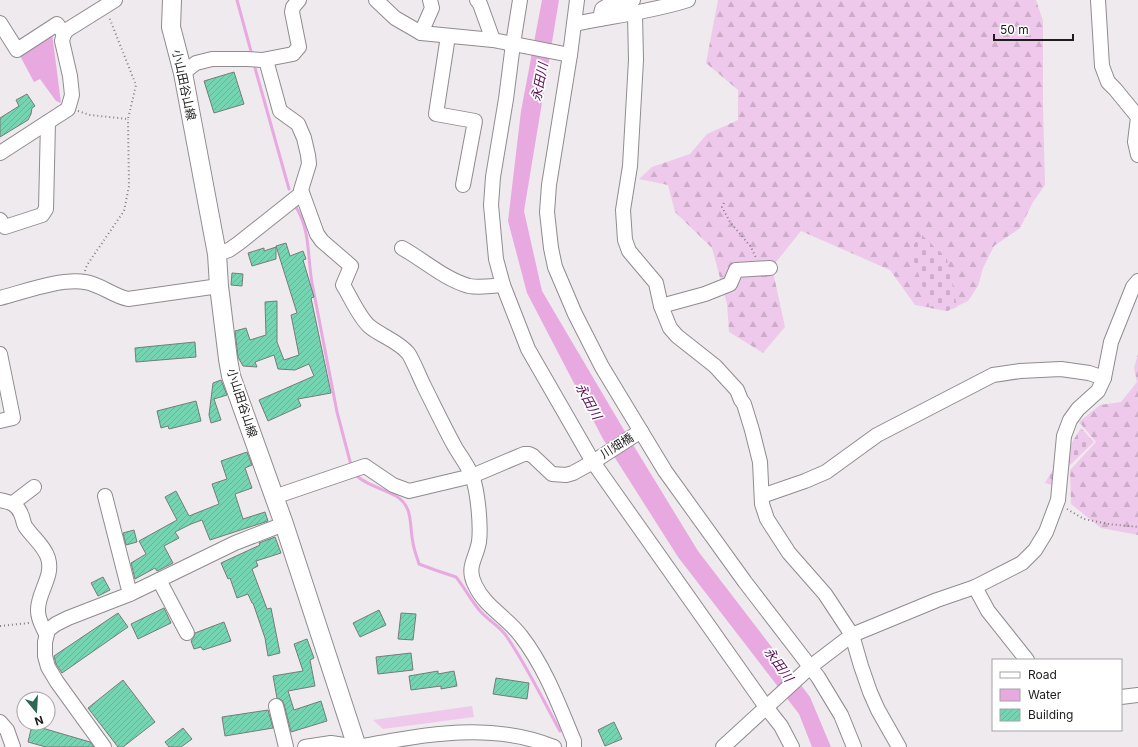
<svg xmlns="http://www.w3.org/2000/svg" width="1138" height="747" viewBox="0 0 1138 747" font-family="Inter,'Noto Sans JP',sans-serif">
	<defs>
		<pattern id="forest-firs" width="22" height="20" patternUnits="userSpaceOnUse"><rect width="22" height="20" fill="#efc9eb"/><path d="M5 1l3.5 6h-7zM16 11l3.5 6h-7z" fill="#ccacc9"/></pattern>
		<pattern id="cemetery-stones" width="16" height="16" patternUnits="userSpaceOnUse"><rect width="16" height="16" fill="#efc9eb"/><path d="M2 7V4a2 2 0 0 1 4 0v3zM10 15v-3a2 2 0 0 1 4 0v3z" fill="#ccacc9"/></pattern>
		<pattern id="building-hatch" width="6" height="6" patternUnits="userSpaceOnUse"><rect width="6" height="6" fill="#75d4b2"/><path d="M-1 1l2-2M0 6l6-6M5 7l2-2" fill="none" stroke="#65b599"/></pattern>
	</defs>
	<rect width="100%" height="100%" fill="#efeaee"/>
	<path fill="#efc9eb" d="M472 706 474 717 383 729 373 720Z"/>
	<g fill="url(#forest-firs)">
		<path d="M718 0H1036L1043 21V106L1045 185 1033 202 1020 228 994 246 983 268 978 286 968 301 947 311 915 305 890 270 801 231 772 267 785 327 763 353 729 332 727 304 712 248 675 212 668 185 639 179 652 167 690 154 707 134 738 120V90L706 63Z"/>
		<path d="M1138 354V535L1101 528 1071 504 1070 470 1096 442 1079 422 1100 405 1121 402 1137 382 1134 368Z"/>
	</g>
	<g fill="url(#cemetery-stones)">
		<path d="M922 235 947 259 957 307 947 311 930 308 910 249Z"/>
		<path d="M1081 428 1094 442 1068 467V449Z"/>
		<path d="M1052 471H1056V486L1045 483Z"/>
	</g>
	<g fill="#e8a9e1">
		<path d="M542 0H559L524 211 542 291 624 430 698 551 810 697 831 747H812L799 714 678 557 603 439 527 293 508 221 521 111Z"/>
		<path d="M52 33 61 103 56 101 40 79 34 82 19 54Z"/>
	</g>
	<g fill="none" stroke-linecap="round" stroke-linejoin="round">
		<g stroke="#e8a9e1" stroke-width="3">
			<path d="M237 0 252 55"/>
			<path d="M255 68 289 189"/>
			<path d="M294 204C311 229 307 255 312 283L337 412 351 465"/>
			<path d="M358 477C369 486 384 489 396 496 414 507 409 525 413 543 414 550 417 557 419 564L435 570 456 577C465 588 471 601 481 612 489 621 500 626 507 637 527 666 543 700 560 731"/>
		</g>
	</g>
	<g fill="url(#building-hatch)" stroke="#767c79">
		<path d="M234 72 244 104 214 113 204 81Z"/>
		<path d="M27 94 35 106 32 108 31 114 28 120 0 137V118L19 106 16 100Z"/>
		<path d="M286 243 290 256 303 251 306 259 303 260 314 297 311 298 331 393 298 399 301 406 268 421 259 400 314 376 309 364 295 370 278 369 274 355 255 362 257 367 243 366 238 357 235 331 246 328 250 340 266 335 265 302 277 301V342L284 360 299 355 291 315 297 313 276 246Z"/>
		<path d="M276 247V259L252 266 248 253 264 248V251Z"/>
		<path d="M232 273 243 274 242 286 231 285Z"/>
		<path d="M195 342 196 357 136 362 135 348Z"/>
		<path d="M221 380 227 395 214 399 221 420 211 423 209 415 213 383Z"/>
		<path d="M196 401 201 421 169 429 168 426 161 428 157 411Z"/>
		<path d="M247 452 252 465 245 468 252 488 235 494 243 519 265 512 268 521 210 540 202 520 191 524 175 532 179 538 164 546 173 563 157 571 155 568 135 579 131 563 146 554 139 541 177 520 165 497 176 491 189 516 219 504 212 484 227 479 221 461Z"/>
		<path d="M134 530 137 542 126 545 123 533Z"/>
		<path d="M275 537 281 553 256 561 258 566 252 569 267 609 271 608 280 653 268 656 265 638 253 603H252L248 594 237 598 230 578 228 579 221 563 260 545 259 543Z"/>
		<path d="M103 577 110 590 98 596 91 583Z"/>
		<path d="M164 608 171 623 138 639 131 624Z"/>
		<path d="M379 610 386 625 360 637 353 623Z"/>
		<path d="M118 613 128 627 62 673 56 664 54 656Z"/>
		<path d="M401 613 416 614 413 640 398 639Z"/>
		<path d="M224 622 231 641 203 650 201 647 194 649 191 641 194 637 195 633Z"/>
		<path d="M307 639 314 658 310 660 315 686 288 691 294 710 321 701 327 721 291 732 284 704 282 700 277 698 273 676 303 671 294 644Z"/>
		<path d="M411 653 413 670 378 674 376 657Z"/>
		<path d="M438 671V674L454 671 457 686 441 689V686L411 690 409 676Z"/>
		<path d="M496 678 529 683 527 699 493 694Z"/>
		<path d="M123 680 155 722 123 747H118L88 708Z"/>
		<path d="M268 710 273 728 225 736 222 717Z"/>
		<path d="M614 722 622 739 605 746 598 730Z"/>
		<path d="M32 725 90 742 94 747H46L28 742Z"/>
		<path d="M183 728 192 739 181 747H169L165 742Z"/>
	</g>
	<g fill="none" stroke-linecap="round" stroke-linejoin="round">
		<g stroke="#908b8f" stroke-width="16">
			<g id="minor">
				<path d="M376 0 395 18 421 33 493 40 570 55"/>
				<path d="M477 0 480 4 493 40"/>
				<path d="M520 0 513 44 506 99 493 177 491 205 496 259 503 285 528 349 593 462 766 707 781 726 792 747"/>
				<path d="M577 0 570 55 549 185 547 212 551 248 555 267 575 314 602 367 665 471 745 582 818 677 841 715 854 747"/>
				<path d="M1098 0 1102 66 1108 82 1115 89 1138 117 1135 142 1138 155"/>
				<path d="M635 14 636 60 630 166 623 210 625 240 629 251 656 283 661 306 670 328 677 336 715 366 737 390 741 400 744 404 752 430 760 462 762 504 767 519 789 553 825 594 852 635 861 666 870 692 878 710 899 747"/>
				<path d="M600 19 602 9 607 6 633 0"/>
				<path d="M0 23 17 50 57 24 64 34"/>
				<path d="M574 24C612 16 651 12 688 0"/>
				<path d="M421 33 432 8 430 0"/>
				<path d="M448 36 436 114 475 121 463 185"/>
				<path d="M266 60 280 111 298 124 304 138 308 155 309 164 301 190 317 234 322 241 351 266 343 285C350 296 359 317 369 326 381 336 398 341 408 353 412 358 420 378 424 386 434 406 444 427 455 447 461 457 468 466 472 476 478 491 481 526 479 542 476 559 466 567 475 585 485 607 507 617 521 636 545 667 559 705 574 741V747"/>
				<path d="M183 73 196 63 212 59H247L262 60 293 54 299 47 292 12 293 7 299 0"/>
				<path d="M0 153 68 109 72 95 70 76 62 41 64 34 67 30 115 0"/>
				<path d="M0 220 5 227 42 215 46 209 48 122"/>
				<path d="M402 248C424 260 444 279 469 286 480 288 492 286 503 285"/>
				<path d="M217 254 229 250 239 243 302 193"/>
				<path d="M0 298C24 292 60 278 85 282 100 284 113 296 128 299L219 286"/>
				<path d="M661 306 705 294 730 284 736 270 770 268"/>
				<path d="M0 354 13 418 0 421"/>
				<path d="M105 496 130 594"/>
				<path d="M762 496 805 481 826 472 877 435 993 375 1020 371 1061 369 1089 373 1104 378"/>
				<path d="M274 497 365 466 393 485 409 491 472 476 524 454H529L533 456 552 474 566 475 573 473 593 462 641 431"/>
				<path d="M0 500C10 502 17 504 21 514 23 518 23 522 25 526 32 537 44 545 48 558 54 577 37 593 38 611 38 620 43 627 46 634"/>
				<path d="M13 503 34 487"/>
				<path d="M159 580 187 633"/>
				<path d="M975 587 988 611 1027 660"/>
				<path d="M1121 697 1138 695"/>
				<path d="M276 706 286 747"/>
				<path d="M0 722 7 730 13 747"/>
				<path d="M104 747 57 682 48 667 45 656V642L48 630 56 624 68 618 130 594 235 543 284 524"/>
				<path d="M305 747 331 743 357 747"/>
				<path d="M357 747C422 735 491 721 554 747"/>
				<path d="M723 747 810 667 852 635 937 600 975 587 1022 563 1035 550 1046 532 1058 500 1064 436 1070 420 1078 409 1098 391 1104 378 1111 342 1133 287 1138 281"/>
			</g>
		</g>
		<g stroke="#908b8f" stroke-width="20">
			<path id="major" d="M172 0 171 27 183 73 217 254 219 286 228 359 231 376 284 524 357 747"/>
		</g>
		<g stroke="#827f81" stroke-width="2" stroke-dasharray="1 3" stroke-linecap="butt">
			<path d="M78 111 90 115 128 119 136 85 109 17"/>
			<path d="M724 203 722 207 730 222 751 247 756 258"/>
			<path d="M85 271 87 265 124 211 129 186 128 119"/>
			<path d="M1067 509 1084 519 1108 524 1138 527"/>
			<path d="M0 626 29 623"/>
		</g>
		<use href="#minor" stroke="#fff" stroke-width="14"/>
		<use href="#major" stroke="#fff" stroke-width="18"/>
	</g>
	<g text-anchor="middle" stroke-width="3.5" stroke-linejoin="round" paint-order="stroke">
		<g font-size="12" fill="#1e1c1d" stroke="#fff">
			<text transform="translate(184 85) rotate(78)" y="4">小山田谷山線</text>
			<text transform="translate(242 403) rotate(72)" y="4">小山田谷山線</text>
			<text transform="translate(617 446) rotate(-32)" y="4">川畑橋</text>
		</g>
		<g font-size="13" font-style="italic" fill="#591056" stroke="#fff">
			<text transform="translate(539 82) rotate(-79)" y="5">永田川</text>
			<text transform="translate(589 401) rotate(61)" y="5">永田川</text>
			<text transform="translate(779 664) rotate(54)" y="5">永田川</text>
		</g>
	</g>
	<rect x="992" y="659" width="130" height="72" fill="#ffffff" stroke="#a5a4a5"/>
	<rect x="1000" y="672" width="20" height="6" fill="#ffffff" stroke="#a5a4a5"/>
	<text x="1028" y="679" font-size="12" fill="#1e1c1d">Road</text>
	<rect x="1000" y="689" width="20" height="12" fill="#e8a9e1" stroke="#a5a4a5"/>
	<text x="1028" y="699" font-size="12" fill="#1e1c1d">Water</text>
	<rect x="1000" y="709" width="20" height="12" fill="url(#building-hatch)" stroke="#a5a4a5"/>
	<text x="1028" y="719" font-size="12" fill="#1e1c1d">Building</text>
	<g transform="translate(36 711) rotate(162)"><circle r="19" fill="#ffffff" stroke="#a5a4a5"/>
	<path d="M0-3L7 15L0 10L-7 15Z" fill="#2c6955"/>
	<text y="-6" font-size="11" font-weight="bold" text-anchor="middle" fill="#1e1c1d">N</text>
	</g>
	<path d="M994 34v6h79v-6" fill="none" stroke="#1e1c1d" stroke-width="2"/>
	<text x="1000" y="34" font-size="12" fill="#1e1c1d" stroke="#ffffff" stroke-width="3" paint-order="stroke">50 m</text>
</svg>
